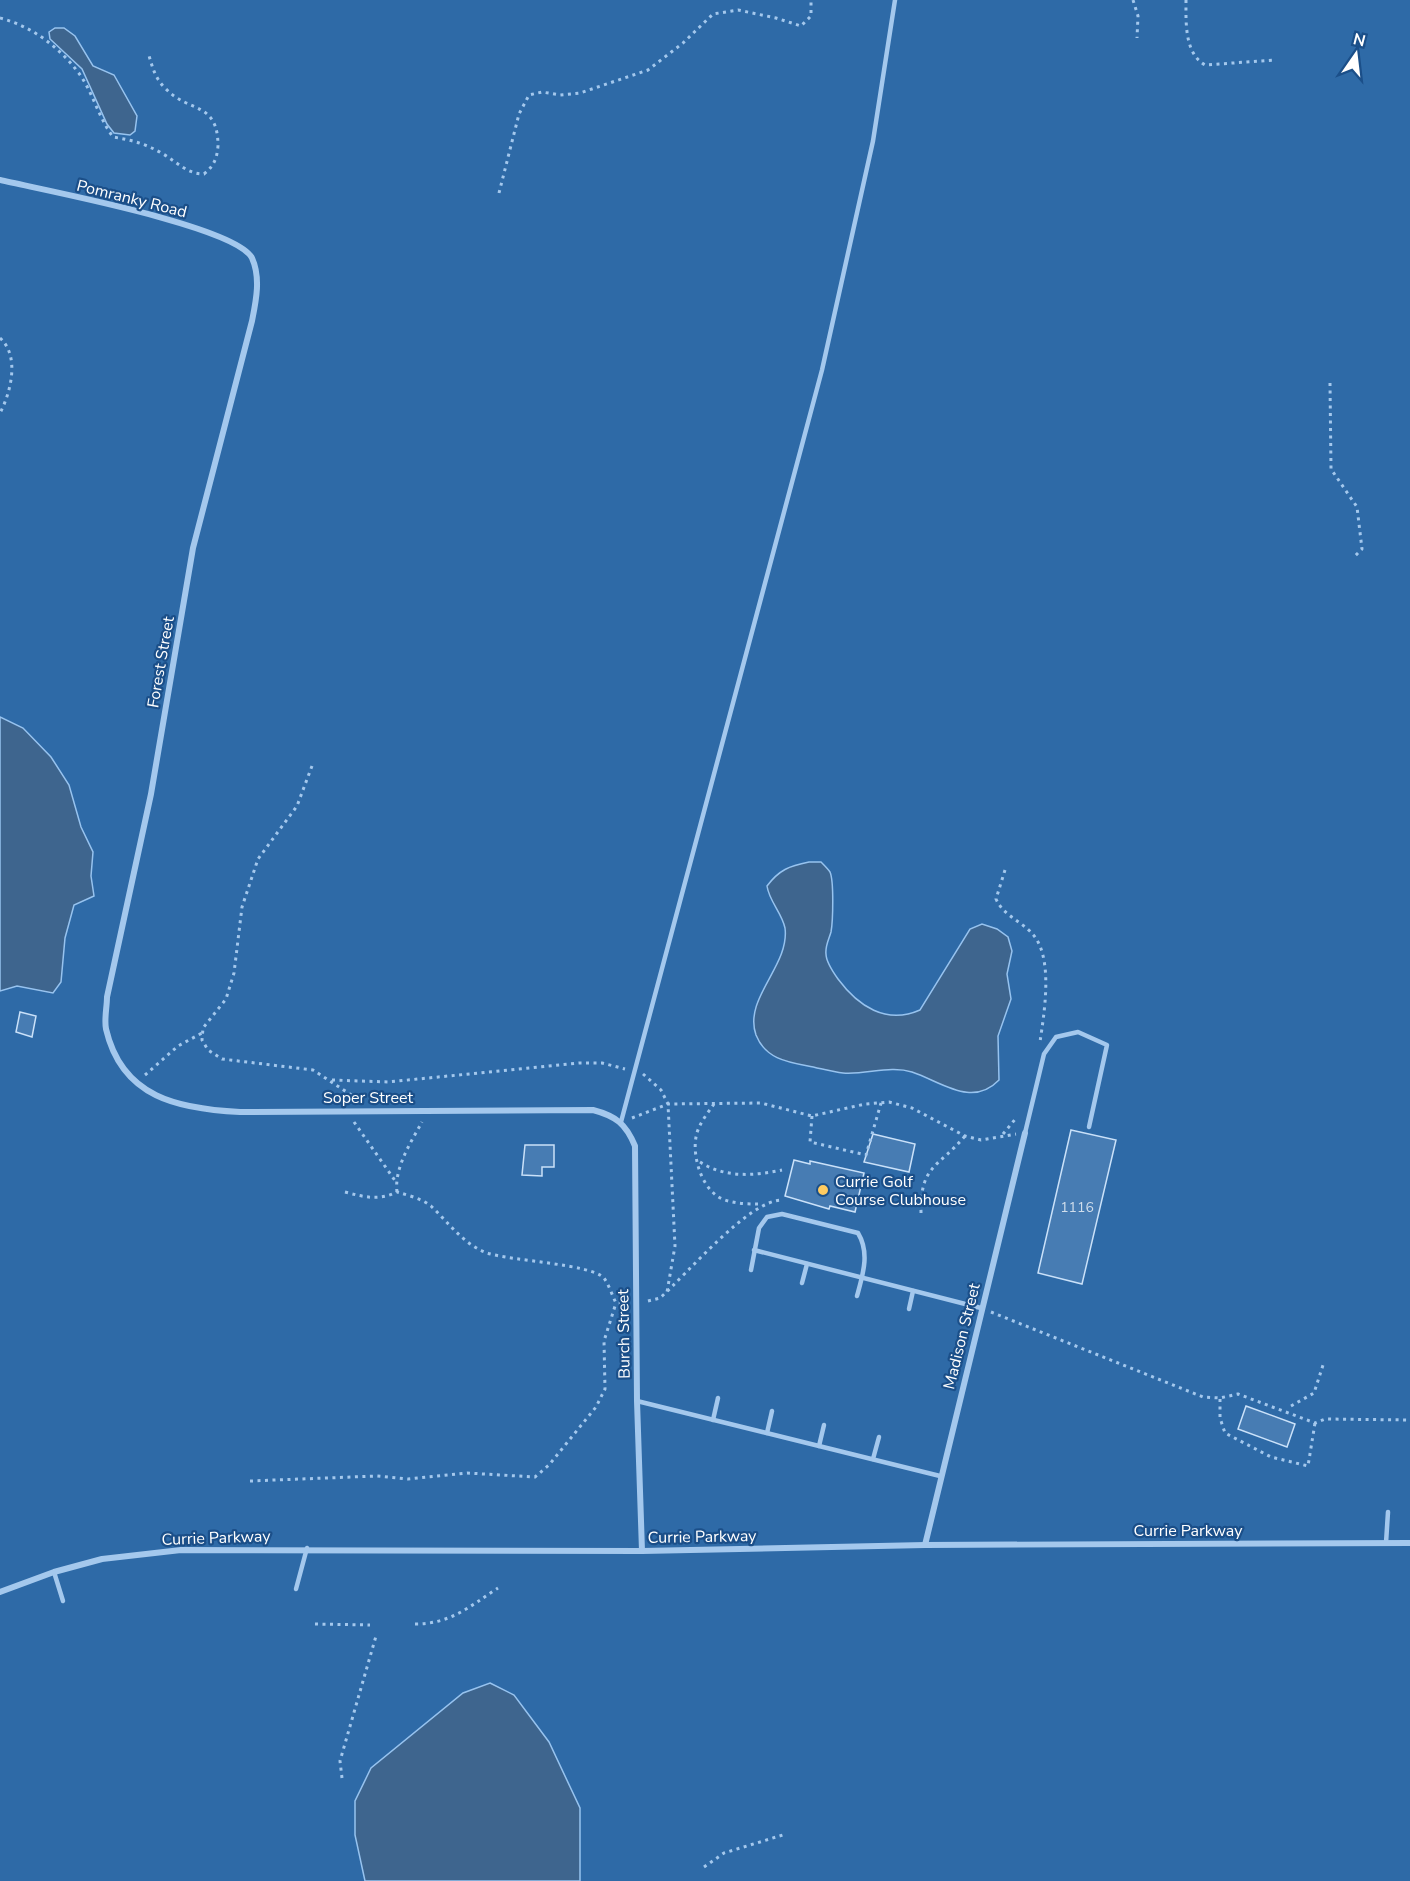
<svg xmlns="http://www.w3.org/2000/svg" width="1410" height="1881" viewBox="0 0 1410 1881" font-family="'Nunito Sans',sans-serif">
	<rect width="100%" height="100%" fill="#1b4f89"/>
	<rect fill="#2e6aa7" x="0" y="0" width="1410" height="1881"/>
	<g fill="#3e658e" stroke="#97c3ef" stroke-width="1.5">
		<path d="M55 28H64L75 36 93 66 114 75 137 116 135 131 130 135 114 133 107 124 82 69 50 39 49 32Z"/>
		<path d="M0 717 23 728 51 757 69 785 81 827 93 852 91 876 94 896 74 905 65 938 61 982 53 993 17 986 0 991Z"/>
		<path d="M809 862H821C824 865 828 869 830 872 834 881 833 921 831 932 829 939 825 946 826 954 826 962 833 972 838 979 858 1006 886 1025 920 1010L970 929 982 924 997 929 1008 937 1012 951 1007 974 1011 999 998 1036 999 1080C972 1108 942 1082 912 1072 890 1065 866 1075 843 1073 832 1072 819 1068 808 1066 786 1062 765 1058 756 1035 743 998 790 966 785 928 782 913 769 901 767 886 779 870 789 866 809 862Z"/>
		<path d="M490 1683 514 1695 549 1742 580 1808V1881H365L355 1835V1801L371 1768 463 1693Z"/>
	</g>
	<g fill="#477cb3" stroke="#cae1f9" stroke-width="1.5">
		<path d="M20 1012 36 1016 32 1037 16 1032Z"/>
		<path d="M1071 1130 1116 1140 1082 1284 1038 1273Z"/>
		<path d="M873 1134 915 1144 909 1172 864 1162Z"/>
		<path d="M525 1145H554V1167H542V1176L522 1175Z"/>
		<path d="M794 1160 810 1164V1161L864 1173 855 1212 830 1206 829 1209 785 1196Z"/>
		<path d="M1246 1406 1295 1424 1287 1447 1238 1429Z"/>
	</g>
	<g fill="none" stroke-linecap="round" stroke-linejoin="round">
		<g stroke="#a4c8ed" stroke-width="3" stroke-dasharray="3 4.5" stroke-linecap="butt">
			<path d="M1133 0 1138 16 1137 38"/>
			<path d="M1186 0C1186 21 1184 53 1205 65L1275 60"/>
			<path d="M0 18C31 26 58 46 78 72 93 92 98 117 113 137 131 140 147 144 163 154 177 162 187 174 204 174 214 166 217 158 218 146 218 101 189 113 166 89 155 79 152 66 148 52"/>
			<path d="M499 193 519 114 529 95 542 92 560 95 580 93 648 70 683 43 713 14 738 10 776 18 801 26 811 16V0"/>
			<path d="M0 338C20 356 11 392 0 413"/>
			<path d="M1330 383 1331 469 1357 507 1362 549 1353 558"/>
			<path d="M312 766 297 806 258 859 242 907 234 973 226 999 203 1028 202 1040 208 1050 222 1059 313 1070 359 1100"/>
			<path d="M1005 870 996 899C1004 917 1023 921 1035 937 1053 962 1044 1014 1040 1042"/>
			<path d="M643 1074 661 1090 668 1104 675 1246 667 1292"/>
			<path d="M145 1075 178 1046 202 1033"/>
			<path d="M332 1080 388 1082 579 1063H602L625 1069"/>
			<path d="M714 1104C707 1114 698 1125 696 1137 692 1158 703 1193 725 1200 737 1204 750 1204 762 1204"/>
			<path d="M812 1116 810 1142 866 1155 881 1103"/>
			<path d="M632 1118 668 1104 761 1103 812 1116 865 1104 889 1102 912 1108 965 1136 981 1140 1016 1134"/>
			<path d="M354 1122 396 1182"/>
			<path d="M1003 1134 1017 1117"/>
			<path d="M700 1162C725 1178 754 1176 782 1170"/>
			<path d="M345 1192C364 1197 379 1201 397 1192 408 1195 422 1199 431 1206 449 1223 463 1244 487 1253 512 1261 591 1264 604 1278 609 1285 612 1295 616 1303H626"/>
			<path d="M397 1192C394 1168 411 1142 422 1122"/>
			<path d="M921 1213C920 1165 938 1168 965 1136"/>
			<path d="M648 1301 660 1298C687 1274 749 1200 782 1200"/>
			<path d="M991 1312 1203 1397 1220 1398 1238 1394 1315 1423 1325 1419 1410 1420"/>
			<path d="M1220 1399V1418L1225 1433 1271 1457 1308 1466 1315 1423"/>
			<path d="M1291 1406 1314 1393 1324 1362"/>
			<path d="M250 1481 377 1476 408 1479 467 1473 535 1477 549 1465 596 1407 605 1389 604 1341 616 1303"/>
			<path d="M315 1624 370 1625"/>
			<path d="M415 1624C450 1624 469 1607 498 1588"/>
			<path d="M342 1778 340 1761 376 1636"/>
			<path d="M704 1867 724 1853 786 1834"/>
		</g>
		<g stroke="#a4c8ed" stroke-width="4.5">
			<path d="M621 1122 822 370 873 141 895 0"/>
			<path d="M1025 1133 1044 1054 1056 1037 1078 1032 1107 1045 1089 1127"/>
			<path d="M754 1250 981 1308"/>
			<path d="M751 1270 759 1228 767 1217 782 1214 858 1233C870 1253 863 1274 857 1296"/>
			<path d="M802 1283 807 1264"/>
			<path d="M909 1309 913 1291"/>
			<path d="M637 1401 940 1476"/>
			<path d="M713 1420 718 1398"/>
			<path d="M767 1433 772 1411"/>
			<path d="M819 1446 824 1425"/>
			<path d="M873 1459 879 1437"/>
			<path d="M1386 1543 1388 1512"/>
			<path d="M54 1572 63 1601"/>
			<path d="M296 1589 307 1548"/>
		</g>
		<g stroke="#a4c8ed" stroke-width="6">
			<path d="M0 180C42 190 236 226 252 258 261 278 256 301 252 321L193 548 151 794 107 997C107 1007 104 1019 106 1029 122 1098 179 1109 240 1112L593 1110C616 1116 626 1124 635 1146L637 1401 642 1551"/>
			<path d="M925 1545 1025 1133"/>
			<path d="M0 1592 54 1572 102 1559 181 1550 642 1551 925 1545 1410 1543"/>
		</g>
	</g>
	<circle fill="#fecb61" stroke="#1b4f89" stroke-width="2" cx="823" cy="1190" r="6"/>
	<g text-anchor="middle" stroke-width="4.5" stroke-linejoin="round" paint-order="stroke">
		<g font-size="14" fill="#d1deec">
			<text x="1077" y="1212">1116</text>
		</g>
		<g font-size="16" fill="#fff" stroke="#1b4f89">
			<text transform="translate(132 198) rotate(14)" y="6">Pomranky Road</text>
			<text transform="translate(160 662) rotate(-80)" y="6">Forest Street</text>
			<text x="368" y="1103">Soper Street</text>
			<text transform="translate(623 1334) rotate(-91)" y="6">Burch Street</text>
			<text transform="translate(961 1336) rotate(-76)" y="6">Madison Street</text>
			<text x="1188" y="1536">Currie Parkway</text>
			<text transform="translate(702 1536) rotate(-1)" y="6">Currie Parkway</text>
			<text transform="translate(216 1537) rotate(-2)" y="6">Currie Parkway</text>
		</g>
		<g font-size="16" fill="#fff" stroke="#1b4f89" text-anchor="start">
			<text x="835" y="1187">Currie Golf<tspan x="835" dy="18">Course Clubhouse</tspan></text>
		</g>
	</g>
	<g transform="translate(1356 54) rotate(14)" stroke="#1b4f89" stroke-width="4.5" paint-order="stroke">
	<path d="M0-4.5L10 22L0 15L-10 22Z" fill="#ffffff"/>
	<text y="-9" font-size="16" font-weight="bold" text-anchor="middle" fill="#ffffff">N</text>
	</g>
</svg>
